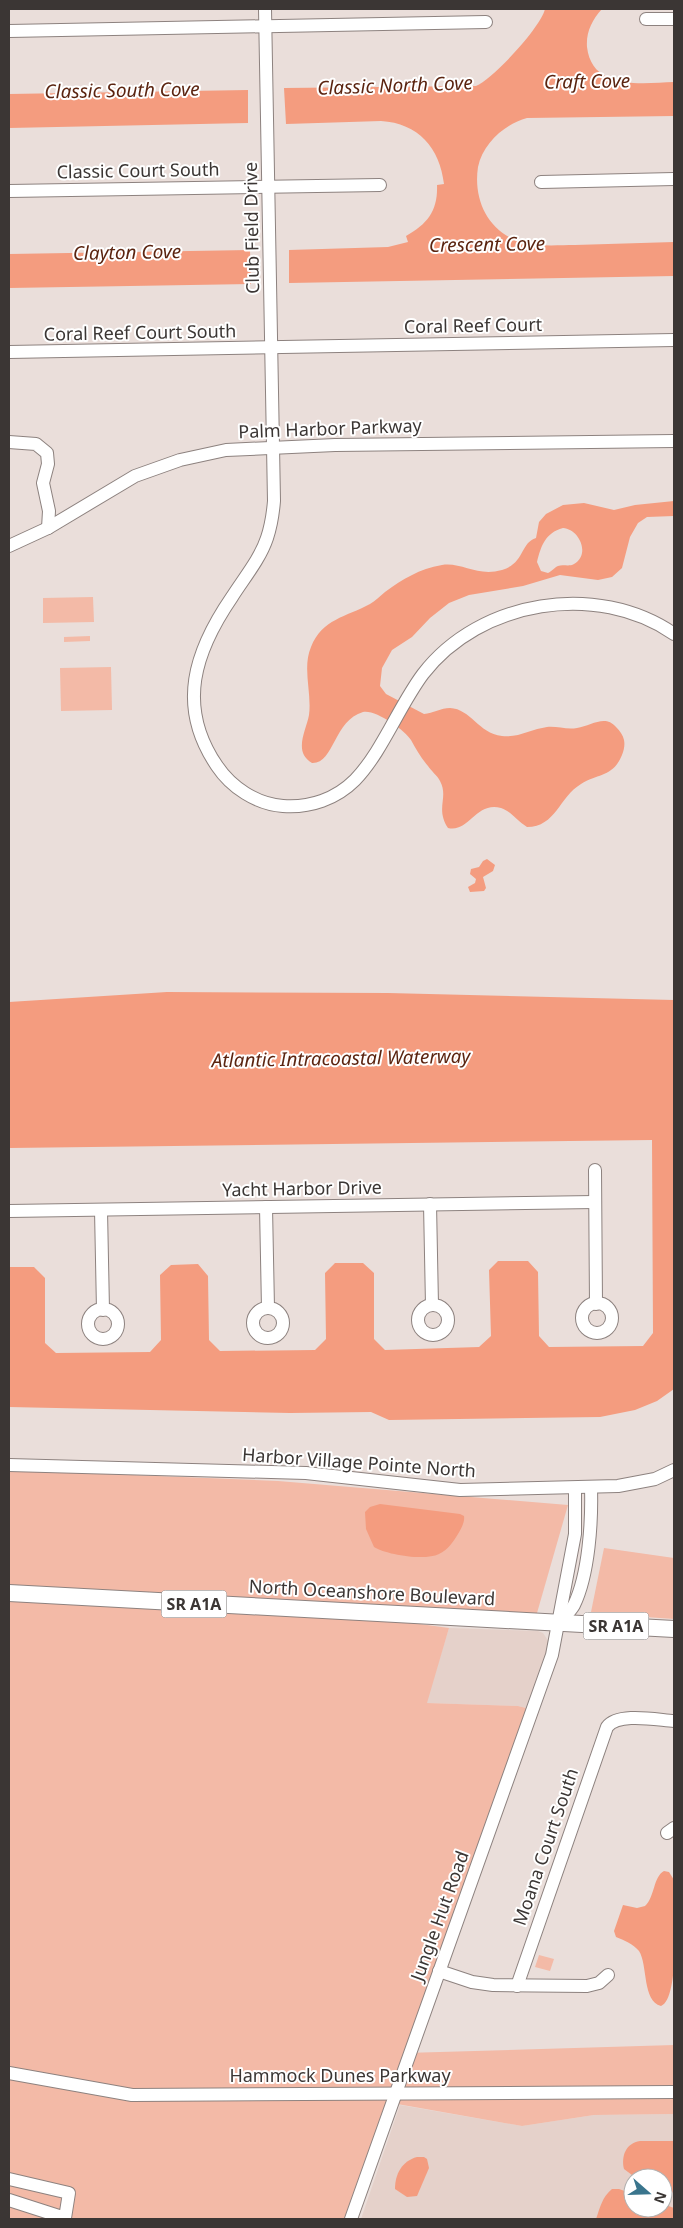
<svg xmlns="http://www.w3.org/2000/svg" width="683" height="2228" viewBox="0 0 683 2228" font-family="'Noto Sans',sans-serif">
	<rect width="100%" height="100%" fill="#eadeda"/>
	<g fill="#e5d1ca" fill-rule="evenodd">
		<path d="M449 1628 538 1631 543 1633 549 1642 530 1709 518 1706 426 1703Z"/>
		<path d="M400 2105 522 2126 594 2115 674 2114V2219H361ZM633 2178H663V2208H633Z"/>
	</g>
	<g fill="#f3baa7">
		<path d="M93 597 94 622 43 623V598Z"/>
		<path d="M90 636V641L64 642V637Z"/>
		<path d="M111 667 112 710 61 711 60 668Z"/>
		<path d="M9 1470 278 1481 568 1505 537 1613 383 1610 9 1589Z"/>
		<path d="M604 1548 674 1558V1619L603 1614 591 1612Z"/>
		<path d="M9 1598 383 1619 449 1628 427 1703 518 1706 530 1709 405 2053 674 2045V2114L594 2115 522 2126 386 2102 344 2219H9Z"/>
		<path d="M539 1955 554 1959 550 1971 535 1967Z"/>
	</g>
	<g fill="#f49c7f" fill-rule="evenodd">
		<path d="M545 9H602C592 20 586 32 587 47 592 91 643 83 674 82V116L527 118C505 124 483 143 478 167 473 200 488 232 521 242 538 247 558 245 575 245 608 244 641 243 674 242V276L289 283V250L388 247 408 242 406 236C428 224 438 210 437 185L444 184C440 148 418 123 381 121L286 124 284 88 476 86C493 79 541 27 545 9Z"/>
		<path d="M248 90V123L9 128V94Z"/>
		<path d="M250 250 251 284 9 288V254Z"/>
		<path d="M674 501V516L647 517 638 523 630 537 622 568 612 577 598 580 560 575 523 586 469 595 449 603 430 618 412 637 392 650 382 668 380 686 386 694 424 714C433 713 441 708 450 708 471 709 478 733 502 736 518 738 532 729 547 727 557 726 567 730 577 728 591 726 605 714 616 727 620 731 623 735 624 740 625 745 624 750 622 755 613 777 599 773 581 784 559 797 556 827 527 827 517 821 512 812 501 808 476 801 469 833 448 828 435 808 449 798 440 781 437 775 431 771 428 766 421 758 416 749 411 740 405 730 375 709 363 712 334 720 334 764 312 763 293 752 306 731 309 715 312 693 302 668 311 647 322 619 346 617 370 604 375 601 380 596 385 592 403 579 419 569 442 565 462 562 477 577 502 570 525 563 520 543 536 538L539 522 546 514 563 505 584 503 614 510 635 505ZM563 528C579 529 591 554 574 564 569 567 563 564 558 566 555 567 552 571 548 573L541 571 537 562C541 546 545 533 563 528Z"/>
		<path d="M487 859 495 865 493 871 483 877 486 888 484 891 470 892 468 887 475 883 476 879 470 874 471 869 479 867 483 861Z"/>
		<path d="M167 992 388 993 674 1000V1389L657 1401 635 1410 600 1417 389 1420 371 1412 290 1413 9 1407V1267H34L45 1278V1343L56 1353 150 1352 161 1340 160 1275 171 1265 198 1264 208 1276 209 1340 220 1351 315 1350 326 1339 325 1273 335 1263H363L374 1273V1339L385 1350 479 1347 491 1336 489 1270 498 1261H528L538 1272 539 1336 549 1347 643 1346 653 1333 652 1140 9 1148V1002Z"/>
		<path d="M380 1504 460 1514 464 1516C465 1522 461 1529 458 1534 453 1542 448 1550 439 1554 425 1561 387 1555 374 1547L366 1529 365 1512 370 1507Z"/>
		<path d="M664 1871 669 1872 674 1880C674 1901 681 1999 661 2006 642 2001 648 1965 639 1951 633 1944 624 1940 616 1937L614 1931 623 1905 637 1908 645 1906C655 1897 653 1877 664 1871Z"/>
		<path d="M640 2141H674V2193L663 2189V2178H636L624 2169C621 2156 626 2143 640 2141Z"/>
		<path d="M417 2157H424L427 2159 429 2168 417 2196 407 2197 395 2189C395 2174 402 2161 417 2157Z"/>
		<path d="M612 2189H619L633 2194V2208H663V2204L674 2208V2219H596C600 2208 602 2197 612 2189Z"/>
	</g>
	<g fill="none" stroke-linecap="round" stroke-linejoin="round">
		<g stroke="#8d827f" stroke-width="14">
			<g id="minor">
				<path d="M265 9 274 501C273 513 271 526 267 538 260 559 244 578 232 597 195 651 176 706 217 766 231 787 256 804 283 806 310 808 336 799 355 780 382 752 399 706 423 674 480 600 597 581 674 634"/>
				<path d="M646 19H674"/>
				<path d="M9 31 486 22"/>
				<path d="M541 182 674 179"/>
				<path d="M9 191 380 185"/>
				<path d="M9 352 674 340"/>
				<path d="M9 442 36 444 47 453 48 464 43 483 49 511 48 528"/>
				<path d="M9 546 48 528 135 476 180 460 226 450 335 445 674 441"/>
				<path d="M595 1170 596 1304"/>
				<path d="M430 1204 432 1305"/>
				<path d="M266 1207 268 1308"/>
				<path d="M101 1210 103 1310"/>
				<path d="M9 1211 595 1202"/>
				<circle cx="597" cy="1318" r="15"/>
				<circle cx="433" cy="1320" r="15"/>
				<circle cx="268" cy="1323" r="15"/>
				<circle cx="103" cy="1324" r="15"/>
				<path d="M9 1465 306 1473 460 1490 618 1486 655 1479 674 1470"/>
				<path d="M559 1623C564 1617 570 1612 574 1605 589 1574 592 1521 591 1488"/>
				<path d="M667 1833 674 1828"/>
				<path d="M439 1971 472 1982 493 1985 587 1986 599 1983 608 1975"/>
				<path d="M517 1986 607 1727C618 1712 657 1720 674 1721"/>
				<path d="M9 2073 132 2095 674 2092"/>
				<path d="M9 2179 69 2193 65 2218 9 2200"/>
				<path d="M351 2219 552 1655 575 1534V1488"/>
			</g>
		</g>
		<g stroke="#8d827f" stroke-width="18">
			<path id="major" d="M9 1593 674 1629"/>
		</g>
		<use href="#minor" stroke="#fff" stroke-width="12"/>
		<use href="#major" stroke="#fff" stroke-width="16"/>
	</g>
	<g text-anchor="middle" stroke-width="4" stroke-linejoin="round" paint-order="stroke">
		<g fill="#fff" stroke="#767271" stroke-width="1">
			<rect x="161.5" y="1590.5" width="65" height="27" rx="4"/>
			<rect x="583.5" y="1612.5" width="65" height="27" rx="4"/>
		</g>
		<g font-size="16" font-weight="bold" fill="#3b3634">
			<text x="194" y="1610">SR A1A</text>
			<text x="616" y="1632">SR A1A</text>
		</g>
		<g font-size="18" fill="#3b3634" stroke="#fff">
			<text transform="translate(138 171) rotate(-1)" y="6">Classic Court South</text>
			<text transform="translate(252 228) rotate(-91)" y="6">Club Field Drive</text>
			<text transform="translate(473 326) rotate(-1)" y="6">Coral Reef Court</text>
			<text transform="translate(140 333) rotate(-1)" y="6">Coral Reef Court South</text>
			<text transform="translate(330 429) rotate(-2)" y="6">Palm Harbor Parkway</text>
			<text transform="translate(302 1189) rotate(-1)" y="6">Yacht Harbor Drive</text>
			<text transform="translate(359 1463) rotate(4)" y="6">Harbor Village Pointe North</text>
			<text transform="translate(372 1593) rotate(3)" y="6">North Oceanshore Boulevard</text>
			<text transform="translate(546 1847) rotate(-71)" y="6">Moana Court South</text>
			<text transform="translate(440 1916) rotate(-70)" y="6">Jungle Hut Road</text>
			<text x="340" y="2082">Hammock Dunes Parkway</text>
		</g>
		<g font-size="19" font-style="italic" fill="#5b2410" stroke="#fff">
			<text transform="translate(587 81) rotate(-1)" y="7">Craft Cove</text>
			<text transform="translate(395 85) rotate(-2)" y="7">Classic North Cove</text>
			<text transform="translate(122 90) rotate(-1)" y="7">Classic South Cove</text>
			<text transform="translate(487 244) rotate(-1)" y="7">Crescent Cove</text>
			<text transform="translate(127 252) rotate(-1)" y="7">Clayton Cove</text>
			<text transform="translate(341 1058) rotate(-1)" y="7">Atlantic Intracoastal Waterway</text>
		</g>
	</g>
	<rect width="683" height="2228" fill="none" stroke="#3b3634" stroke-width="20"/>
	<g transform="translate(648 2193) rotate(110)"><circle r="24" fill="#ffffff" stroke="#b1afae"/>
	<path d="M0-4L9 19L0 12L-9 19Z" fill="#3a758d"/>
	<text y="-8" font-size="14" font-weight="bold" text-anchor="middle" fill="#3b3634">N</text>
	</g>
</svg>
